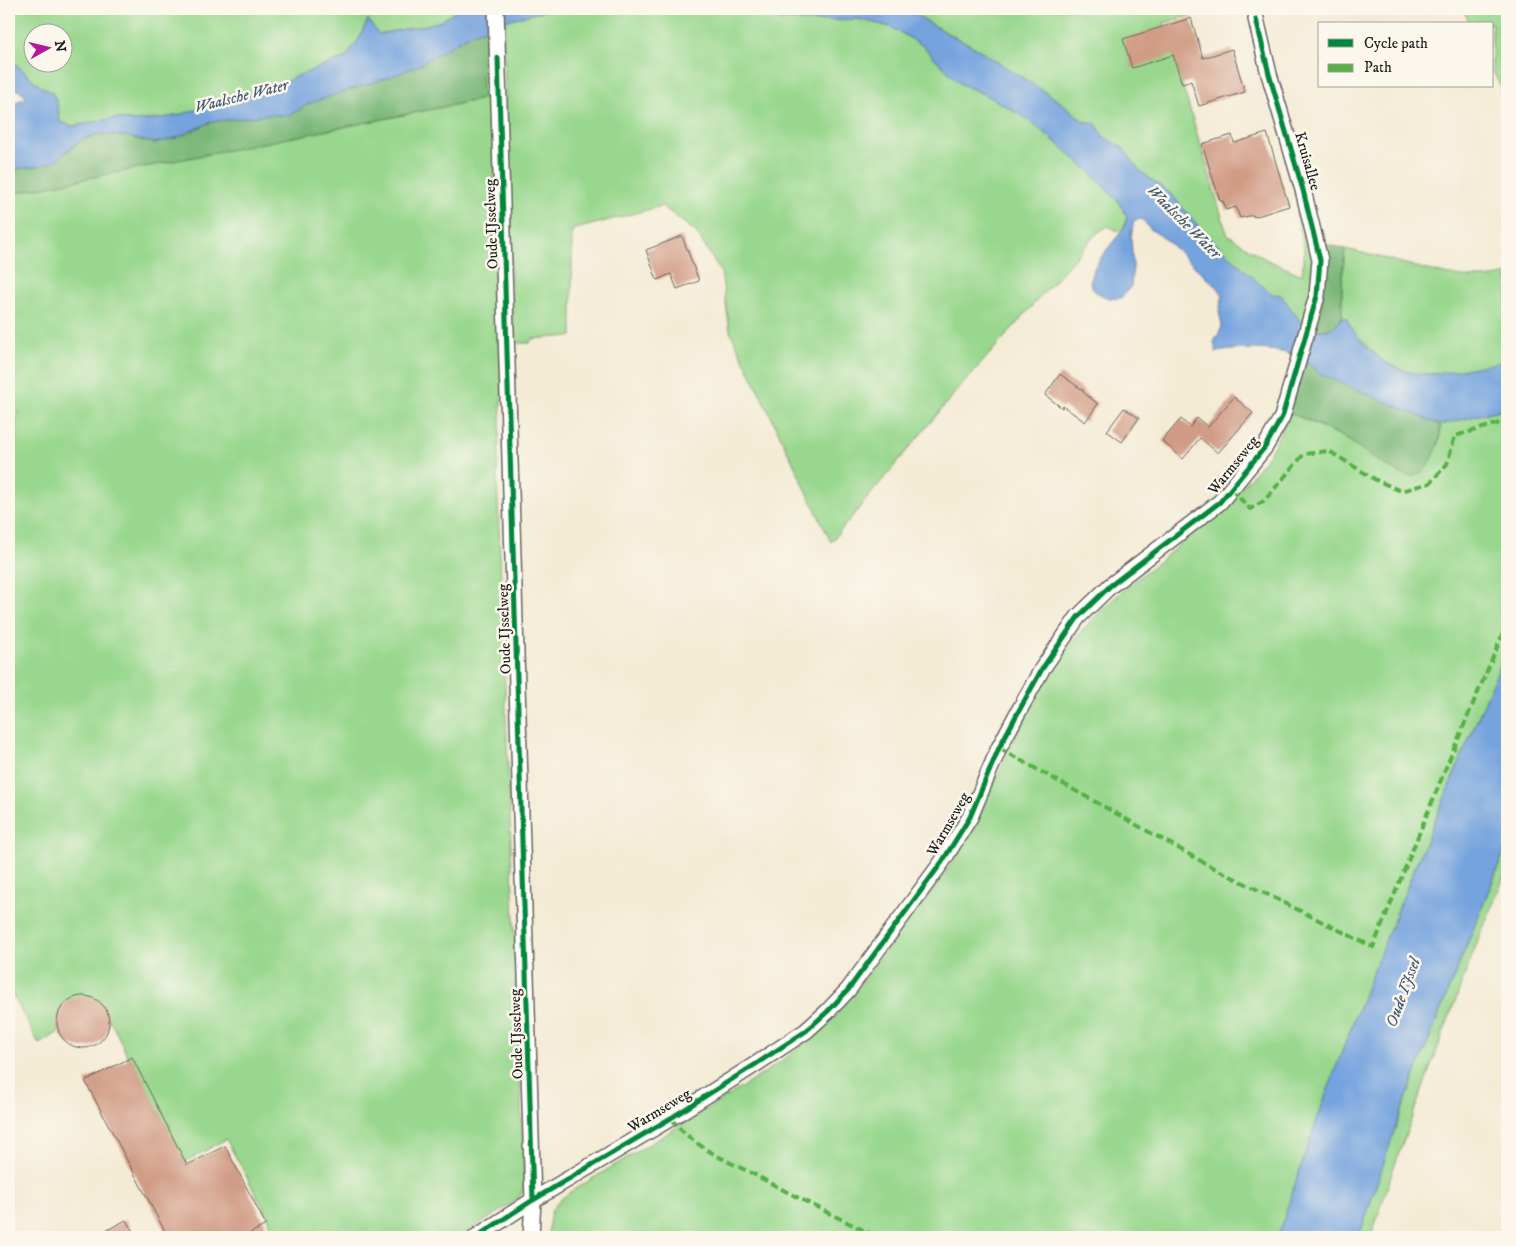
<svg xmlns="http://www.w3.org/2000/svg" width="1516" height="1246" viewBox="0 0 1516 1246" font-family="'IM FELL DW Pica',serif">
	<rect width="100%" height="100%" fill="#fbf7ec"/>
	<filter id="ink" filterUnits="userSpaceOnUse"><feTurbulence type="fractalNoise" baseFrequency=".02" numOctaves="2"/><feDisplacementMap in="SourceGraphic" scale="10" xChannelSelector="R" yChannelSelector="G"/><feConvolveMatrix kernelMatrix="1 2 1 2 8 2 1 2 1" color-interpolation-filters="sRGB"/></filter>
	<filter id="wash" filterUnits="userSpaceOnUse"><feTurbulence type="fractalNoise" baseFrequency=".0096" numOctaves="4" result="noise"/><feDisplacementMap in="SourceGraphic" scale="20" xChannelSelector="R" yChannelSelector="G"/><feGaussianBlur stdDeviation="1.12" result="paint"/><feColorMatrix in="noise" values="0 0 0 0 0 0 0 0 0 0 0 0 0 0 0 0 0 1.4 0 .05"/><feComposite in="paint" operator="in"/></filter>
	<g filter="url(#wash)">
		<rect width="100%" height="100%" fill="#f4ebd5"/>
		<g fill="#98d78d" stroke="#5a7a54" fill-rule="evenodd">
			<path d="M9 9H459L441 21 422 26 378 34 368 20 359 39 345 58 292 78 275 91 244 95 179 115 158 119 134 121 115 118 72 126 60 122 57 103 52 93 40 86 9 58ZM32 32H62V62H32Z"/>
			<path d="M552 9H753L781 20 816 21 858 19 891 27 922 45 959 83 992 98 1022 116 1050 137 1089 171 1118 201 1127 216 1124 227 1120 232 1108 226 1097 233 954 394 831 542 730 331 721 272 696 232 662 206 572 230V336L531 339 530 343H517L513 338 503 21Z"/>
			<path d="M898 9H1214L1164 23 1227 234 1267 260 1302 275 1304 247 1296 214 1304 212 1314 249V286L1303 325 1295 314 1262 286 1200 228 1171 194 1140 171 1123 148 1104 138 1096 124 1083 121 1062 103 971 45 943 31 918 16Z"/>
			<path d="M1463 9H1507V100L1492 69V24H1470Z"/>
			<path d="M491 71 502 387 497 477 524 1183 522 1193 517 1200 460 1237H274L268 1216 226 1139 183 1163C166 1130 148 1097 131 1064 123 1047 112 1020 100 1007 82 987 49 1008 59 1032L39 1044 9 988V543L17 410 9 409V194L483 99 481 75 483 72Z"/>
			<path d="M1345 249C1362 253 1378 256 1394 261 1430 270 1470 285 1507 274V372L1416 374 1385 363 1354 333 1346 318 1342 317V283Z"/>
			<path d="M1507 408V649L1415 867 1361 1002 1324 1100 1278 1237H548C550 1208 550 1206 575 1189 617 1164 658 1139 700 1113 740 1089 781 1064 816 1034 847 1008 868 974 892 942 912 915 935 889 954 860 998 790 1019 707 1072 642 1121 582 1189 546 1240 489 1253 475 1267 459 1276 442 1281 432 1284 421 1288 412L1341 436 1399 472 1426 468C1434 454 1442 441 1440 425Z"/>
			<path d="M1507 845V870L1473 953 1397 1158 1371 1237H1359L1395 1129 1421 1059Z"/>
		</g>
		<g fill="#7ab878" stroke="#4b6a4a">
			<path d="M489 28 491 71 483 72 481 75 483 99 9 194V170L68 151 80 140 98 134 125 136 154 143 176 138 211 122 265 115H290L310 103 421 64 472 33Z"/>
			<path d="M1325 244 1345 249C1344 261 1342 273 1342 285 1341 309 1350 331 1316 330 1322 298 1329 276 1325 244Z"/>
			<path d="M1305 361 1375 396 1440 425C1442 440 1430 477 1410 476 1392 475 1358 445 1341 436 1324 427 1306 419 1288 412Z"/>
		</g>
		<g fill="#75a3de" stroke="#48607d">
			<path d="M459 9H552L503 21 489 28 472 33 421 64 393 76 310 103 290 115H265L211 122 176 138 154 143 125 136 98 134 80 140 55 161 40 166 9 170V104L27 98 9 82V58L40 86 52 92 57 103 60 122 72 126 115 118 134 121 158 119 179 115 244 95 275 91 292 78 345 58 359 39 368 19 378 34 422 26 441 21Z"/>
			<path d="M753 9H898L918 16 943 31 971 45 1062 103 1083 121 1096 124 1104 137 1123 148 1140 171 1171 194 1200 228 1262 286 1272 294 1281 295 1303 325 1316 330H1327L1337 325 1342 317 1346 318C1361 348 1395 378 1431 374 1456 372 1482 365 1507 361V408L1440 425 1320 374C1315 370 1311 364 1305 361 1281 346 1243 348 1216 352L1214 342 1222 327 1219 311 1223 295 1218 288 1164 238 1150 229 1142 219 1134 220 1131 237 1133 267 1131 286 1121 298C1110 299 1106 298 1096 292 1075 278 1118 240 1124 227 1126 224 1126 219 1127 216L1118 201 1089 171 1050 137 1022 116 992 98 959 83 922 45 891 27 858 19 816 21 781 20Z"/>
			<path d="M1507 649V845L1421 1059 1395 1129 1359 1237H1278C1340 1036 1426 843 1507 649Z"/>
		</g>
		<g id="blocks">
			<g fill="#d19c86">
				<path d="M1191 18 1203 58 1232 49 1245 92 1199 106 1191 81 1182 84 1173 55 1132 68 1123 39Z"/>
				<path d="M1267 133 1289 206 1254 217 1253 215 1240 218 1236 207 1226 210 1223 201H1220L1202 144 1232 135 1234 143Z"/>
				<path d="M682 236 699 281 677 289 671 274 657 280 646 250Z"/>
				<path d="M1060 374 1084 391 1083 392 1098 404 1085 422 1063 406 1062 408 1045 395Z"/>
				<path d="M1234 397 1253 413 1218 453 1200 438 1183 459 1162 441 1181 419 1190 427 1197 418 1208 427Z"/>
				<path d="M1124 408 1139 418 1122 442 1107 431Z"/>
				<circle cx="83" cy="1022" r="26"/>
				<path d="M132 1057 187 1165 225 1146 266 1225 243 1237H168L85 1081Z"/>
				<path d="M126 1220 136 1237H94Z"/>
			</g>
		</g>
	</g>
	<g filter="url(#ink)">
		<use href="#blocks" fill-opacity="0" stroke="#68645d" stroke-width="1"/>
		<g fill="none" stroke-linecap="round" stroke-linejoin="round">
			<g stroke="#68645d" stroke-width="18">
				<g id="minor">
					<path d="M496 9 533 1200 531 1237"/>
					<path d="M476 1237 533 1200 671 1118 756 1064 806 1031 827 1012 848 990 942 862 970 817 999 748 1016 716 1042 669 1078 617 1110 586 1220 502 1265 447 1282 417 1317 296 1320 260 1303 190 1269 74 1256 19"/>
				</g>
			</g>
			<use href="#minor" stroke="#fff" stroke-width="15"/>
			<g stroke="#55b145" stroke-width="4" stroke-dasharray="8 4" stroke-linecap="butt">
				<path d="M1231 489 1250 509 1264 501 1304 454 1329 451 1376 480 1401 491 1430 483 1447 464 1455 436 1507 421"/>
				<path d="M999 748 1210 866 1373 947 1447 765 1507 624"/>
				<path d="M671 1118C692 1147 728 1161 759 1177 798 1198 838 1218 878 1237"/>
			</g>
			<g stroke="#fbf7ec" stroke-width="8">
				<g id="cycleway">
					<path d="M498 58 533 1200"/>
					<path d="M476 1237 533 1200 671 1118 756 1064 806 1031 827 1012 848 990 942 862 970 817 999 748 1016 716 1042 669 1078 617 1110 586 1220 502 1265 447 1282 417 1317 296 1320 260 1303 190 1269 74 1256 19"/>
				</g>
			</g>
			<use href="#cycleway" stroke="#00873e" stroke-width="5"/>
		</g>
	</g>
	<g text-anchor="middle" stroke-width="5" stroke-linejoin="round" paint-order="stroke">
		<g font-size="15" fill="#1c1c1c" stroke="#fbf7ec">
			<text transform="translate(1308 161) rotate(74)" y="5">Kruisallee</text>
			<text transform="translate(491 224) rotate(-92)" y="5">Oude IJsselweg</text>
			<text transform="translate(1233 465) rotate(-51)" y="5">Warmseweg</text>
			<text transform="translate(504 629) rotate(-92)" y="5">Oude IJsselweg</text>
			<text transform="translate(948 824) rotate(-60)" y="5">Warmseweg</text>
			<text transform="translate(516 1034) rotate(-92)" y="5">Oude IJsselweg</text>
			<text transform="translate(659 1110) rotate(-31)" y="5">Warmseweg</text>
		</g>
		<g font-size="16" font-style="italic" fill="#445973" stroke="#fbf7ec">
			<text transform="translate(241 95) rotate(-14)" y="6">Waalsche Water</text>
			<text transform="translate(1185 221) rotate(45)" y="6">Waalsche Water</text>
			<text transform="translate(1402 992) rotate(-70)" y="6">Oude IJssel</text>
		</g>
	</g>
	<rect width="1516" height="1246" fill="none" stroke="#fbf7ec" stroke-width="30"/>
	<rect x="1318" y="22" width="175" height="65" fill="#fbf7ec" stroke="#a29f99"/>
	<rect x="1328" y="39" width="25" height="8" fill="#00873e" stroke="#a29f99"/>
	<text x="1364" y="48" font-size="15" fill="#1c1c1c">Cycle path</text>
	<rect x="1328" y="64" width="25" height="8" fill="#55b145" stroke="#a29f99"/>
	<text x="1364" y="72" font-size="15" fill="#1c1c1c">Path</text>
	<g transform="translate(48 48) rotate(82)"><circle r="24" fill="#fbf7ec" stroke="#a29f99"/>
	<path d="M0-4L9 19L0 12L-9 19Z" fill="#b5179e"/>
	<text y="-8" font-size="14" font-weight="bold" text-anchor="middle" fill="#1c1c1c">N</text>
	</g>
</svg>
